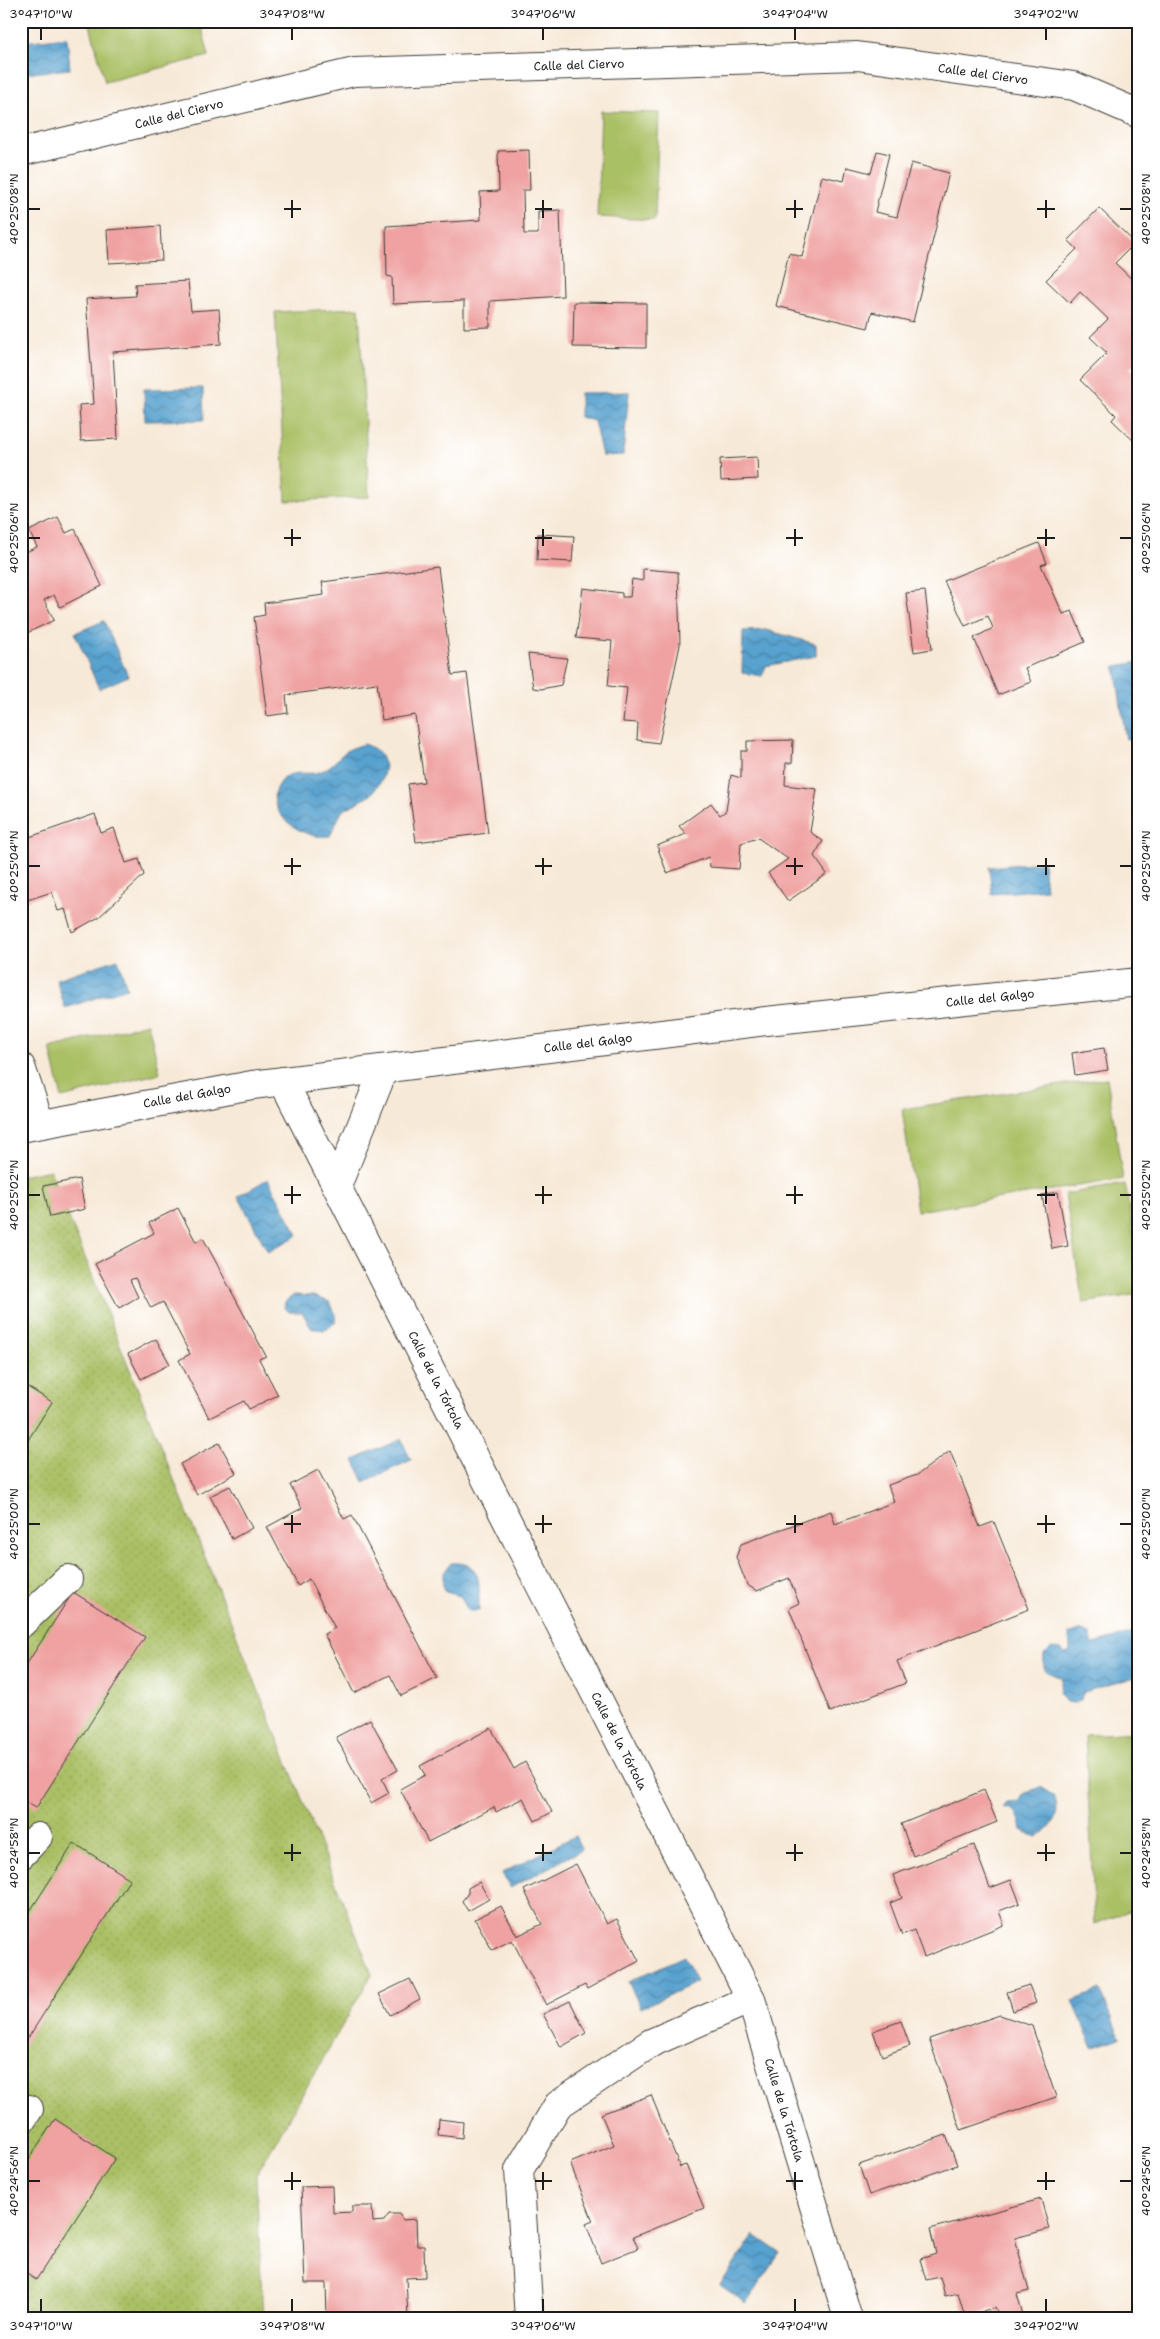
<svg xmlns="http://www.w3.org/2000/svg" width="1160" height="2339" viewBox="0 0 1160 2339" font-family="'Shantell Sans',sans-serif">
	<defs>
		<pattern id="garden-dots" width="8" height="8" patternUnits="userSpaceOnUse" patternTransform="scale(1.25)"><rect width="8" height="8" fill="#aac065"/><path d="M2 2h.1M6 6h.1" fill="none" stroke="#92a457" stroke-width="1.8" stroke-linecap="round"/></pattern>
		<pattern id="water-waves" width="16" height="10" patternUnits="userSpaceOnUse" patternTransform="scale(1.25)"><rect width="16" height="10" fill="#58a2cf"/><path d="M0 5q4-4 8 0t8 0" fill="none" stroke="#4883a7"/></pattern>
	</defs>
	<rect width="100%" height="100%" fill="#fff"/>
	<filter id="ink" filterUnits="userSpaceOnUse"><feTurbulence type="fractalNoise" baseFrequency=".02" numOctaves="2"/><feDisplacementMap in="SourceGraphic" scale="10" xChannelSelector="R" yChannelSelector="G"/><feConvolveMatrix kernelMatrix="1 2 1 2 8 2 1 2 1" color-interpolation-filters="sRGB"/></filter>
	<filter id="wash" filterUnits="userSpaceOnUse"><feTurbulence type="fractalNoise" baseFrequency=".0096" numOctaves="4" result="noise"/><feDisplacementMap in="SourceGraphic" scale="20" xChannelSelector="R" yChannelSelector="G"/><feGaussianBlur stdDeviation="1.12" result="paint"/><feColorMatrix in="noise" values="0 0 0 0 0 0 0 0 0 0 0 0 0 0 0 0 0 1.4 0 .05"/><feComposite in="paint" operator="in"/></filter>
	<g filter="url(#wash)">
		<rect width="100%" height="100%" fill="#f7e9d7"/>
		<path fill="url(#garden-dots)" stroke="#636e40" d="M50 1170 372 1974 256 2175 263 2318H21V1176Z"/>
		<g fill="#aac065" stroke="#636e40">
			<path d="M89 21H200L209 56 105 82Z"/>
			<path d="M601 111 659 113 655 220 597 217Z"/>
			<path d="M359 308 369 497 286 501 275 312Z"/>
			<path d="M148 1023 160 1073 62 1098 50 1048Z"/>
			<path d="M1107 1078 1123 1179 917 1211 902 1109Z"/>
			<path d="M1125 1184 1139 1266V1294L1083 1303 1065 1194Z"/>
			<path d="M1139 1732V1907L1095 1924 1085 1735Z"/>
		</g>
		<g fill="url(#water-waves)" stroke="#3a5f76">
			<path d="M67 37 70 69 21 74V42Z"/>
			<path d="M203 388 204 420 145 421 144 389Z"/>
			<path d="M629 392 623 455 602 456 594 421 580 417V393Z"/>
			<path d="M104 621 128 676 99 689 75 633Z"/>
			<path d="M766 630 816 644V656L766 666 762 676 742 673 743 631Z"/>
			<path d="M1139 662V737L1126 739 1115 666Z"/>
			<path d="M364 744 375 749 381 756 385 766 382 780 371 795 342 811 330 836C323 836 317 837 311 835 290 829 262 805 280 782 290 768 306 776 319 772 331 768 337 759 346 751 351 748 358 746 364 744Z"/>
			<path d="M1043 862 1046 889 992 894 989 867Z"/>
			<path d="M118 959 127 988 65 1008 56 979Z"/>
			<path d="M268 1179 298 1235 268 1252 238 1196Z"/>
			<path d="M294 1295 313 1296 330 1302 335 1313 336 1322 324 1330 311 1328 302 1312H289L284 1307 285 1302Z"/>
			<path d="M401 1439 411 1460 364 1482 354 1460Z"/>
			<path d="M451 1563C486 1561 478 1587 479 1611 462 1613 468 1606 460 1596L446 1592C440 1580 442 1574 451 1563Z"/>
			<path d="M1079 1630 1090 1634 1093 1644 1137 1632 1139 1639V1676L1084 1692C1079 1702 1079 1704 1066 1702L1059 1693 1062 1679C1048 1670 1042 1677 1044 1654L1052 1648 1062 1650 1065 1653 1070 1651 1069 1634Z"/>
			<path d="M1040 1787 1054 1796C1062 1814 1052 1830 1037 1838L1022 1830C1018 1815 1019 1810 1002 1807L1007 1803 1019 1802 1023 1794Z"/>
			<path d="M575 1836 582 1850 510 1888 502 1873Z"/>
			<path d="M684 1956 697 1982 641 2008 628 1982Z"/>
			<path d="M1100 1990 1120 2038 1093 2048 1073 2001Z"/>
			<path d="M754 2235 780 2253 746 2303 720 2285Z"/>
		</g>
		<g id="blocks">
			<g fill="#efa2a1">
				<path d="M529 150 530 190H523L524 234H538V211L560 210 563 296 490 301V327L464 328V301L393 304 392 277 387 276 386 226 481 220 480 192 499 191 498 151Z"/>
				<path d="M877 151 889 154 875 212 897 217 911 163 949 173 913 322 872 312 868 328 776 306 789 253 802 257 822 176 844 181 847 167 871 173Z"/>
				<path d="M1099 208 1135 243 1115 263 1139 286V360L1130 368 1139 376V439L1135 442 1112 420 1116 415 1080 380 1107 353 1090 337 1108 319 1080 292 1070 303 1046 280 1077 249 1068 240Z"/>
				<path d="M160 226 162 260 109 263 107 230Z"/>
				<path d="M188 281 191 311 219 309 221 344 113 352 118 439 81 441 79 405 94 404 86 299 136 296 135 284Z"/>
				<path d="M574 302 646 303V348L573 347Z"/>
				<path d="M757 457 758 479 721 481 720 459Z"/>
				<path d="M58 517 66 533 75 529 102 586 60 607 54 595 44 600 54 620 21 636V554L37 547 29 531Z"/>
				<path d="M538 534 574 536 572 562 537 560Z"/>
				<path d="M1039 543 1047 563 1041 565 1063 614 1072 611 1085 642 1025 668 1031 682 998 695 974 638 993 628 988 616 965 626 944 581Z"/>
				<path d="M438 567 452 675 467 673 488 833 416 842 408 784 424 782 415 715 382 720 377 683 286 695 288 713 267 716 254 617 265 615 264 603 324 595 322 582Z"/>
				<path d="M643 569 678 572 680 645 659 743 637 740 638 723 623 722 627 688 608 686 612 641 576 638 583 588 622 593V597H630L632 579 643 581Z"/>
				<path d="M925 591 932 649 914 652 906 593Z"/>
				<path d="M21 638 28 652 21 656Z"/>
				<path d="M528 654 567 658 561 685 541 689 533 688Z"/>
				<path d="M793 740 792 763H786L785 785 817 789 810 832 823 841 814 856 827 874 788 901 768 873 788 859 758 838 741 843 739 869 710 867 709 857 667 873 657 846 686 834 679 826 711 803 720 815 726 811 731 775 741 778V751H747V741Z"/>
				<path d="M95 814 101 833 114 828 126 863 139 859 144 875 99 917 72 932 65 909 58 911 52 892 21 902V840Z"/>
				<path d="M1104 1048 1108 1070 1075 1075 1072 1053Z"/>
				<path d="M79 1179 85 1209 50 1217 43 1186Z"/>
				<path d="M1058 1192 1068 1246 1052 1249 1042 1195Z"/>
				<path d="M178 1208 196 1242 203 1238 266 1356 259 1359 278 1395 249 1409 244 1401 209 1418 179 1360 190 1354 163 1302 151 1308 135 1278 130 1280 138 1297 119 1308 95 1264 154 1233 149 1223Z"/>
				<path d="M156 1339 170 1364 141 1379 128 1354Z"/>
				<path d="M21 1383 52 1402 21 1451Z"/>
				<path d="M219 1443 236 1473 197 1495 180 1464Z"/>
				<path d="M950 1451 980 1527 994 1522 1029 1609 897 1661 906 1683 830 1712 789 1608 799 1603 789 1578 757 1591 747 1585 736 1557 741 1544 831 1511 835 1524 894 1502 888 1485 917 1475Z"/>
				<path d="M318 1470 344 1519 352 1515 437 1678 401 1696 390 1675 354 1693 324 1634 335 1628 321 1602 309 1579 298 1586 267 1527 302 1508 290 1485Z"/>
				<path d="M230 1486 252 1528 232 1539 210 1496Z"/>
				<path d="M73 1592 145 1637 36 1808 21 1799V1673Z"/>
				<path d="M370 1719 398 1770 382 1779 389 1793 371 1803 336 1737Z"/>
				<path d="M491 1728 514 1769 525 1762 552 1812 535 1821 523 1798 496 1812 494 1807 428 1842 400 1789 425 1775 420 1766Z"/>
				<path d="M984 1790 997 1822 913 1856 901 1824Z"/>
				<path d="M74 1843 130 1879 21 2049V1925Z"/>
				<path d="M974 1845 990 1888 1011 1880 1020 1903 999 1911 1004 1925 924 1957 914 1930 902 1935 890 1903 902 1898 893 1875Z"/>
				<path d="M576 1864 607 1924 617 1919 639 1961 587 1989 585 1985 546 2005 512 1940 492 1950 475 1919 501 1906 517 1936 542 1924 524 1890Z"/>
				<path d="M479 1882 489 1899 468 1911 462 1901 468 1893V1888Z"/>
				<path d="M410 1979 420 1999 390 2015 379 1994Z"/>
				<path d="M1029 1985 1036 2003 1013 2011 1007 1992Z"/>
				<path d="M570 2001 586 2033 561 2047 543 2014Z"/>
				<path d="M1000 2015 1032 2026 1056 2097 961 2130 929 2039Z"/>
				<path d="M901 2021 910 2046 882 2056 873 2031Z"/>
				<path d="M651 2095 680 2167 686 2165 704 2208 633 2237 638 2248 601 2263 586 2224 593 2221 570 2163 614 2145 601 2114Z"/>
				<path d="M55 2119 115 2158 36 2280 21 2270V2171Z"/>
				<path d="M439 2119 463 2122 462 2138 438 2135Z"/>
				<path d="M946 2135 957 2165 869 2195 859 2165Z"/>
				<path d="M332 2186 333 2213 352 2212V2206H372L373 2222 384 2221 389 2214H399L403 2220 416 2219 417 2246H424L425 2277 406 2278 408 2318H327L326 2283H305L301 2187Z"/>
				<path d="M1041 2199 1049 2229 1015 2238 1029 2291 1017 2294 1024 2318H998L996 2308 965 2317 958 2293 945 2296 940 2277 926 2280 920 2259 936 2254 930 2229Z"/>
			</g>
		</g>
	</g>
	<g filter="url(#ink)">
		<use href="#blocks" fill-opacity="0" stroke="#3d3b38" stroke-width="1"/>
		<g fill="none" stroke-linecap="round" stroke-linejoin="round">
			<g stroke="#3d3b38" stroke-width="30">
				<g id="street">
					<path d="M21 152 354 72 857 56 1074 86 1139 114"/>
					<path d="M21 1067 40 1123"/>
					<path d="M283 1081 751 1999 848 2318"/>
					<path d="M21 1128 252 1085 766 1021 1139 982"/>
					<path d="M337 1186 384 1069"/>
					<path d="M21 1624 68 1579"/>
					<path d="M21 1855 38 1837"/>
					<path d="M21 2121 29 2109"/>
					<path d="M529 2318 519 2170 558 2105 651 2043 751 1999"/>
				</g>
			</g>
			<use href="#street" stroke="#fff" stroke-width="28"/>
		</g>
	</g>
	<path fill="none" stroke="#1c1c1c" stroke-width="2" d="M41 28V40M292 28V40M543 28V40M795 28V40M1046 28V40M292 200V218M543 200V218M795 200V218M1046 200V218M28 209H40M284 209H301M535 209H552M786 209H803M1037 209H1055M1120 209H1132M292 529V546M543 529V546M795 529V546M1046 529V546M28 538H40M284 538H301M535 538H552M786 538H803M1037 538H1055M1120 538H1132M292 858V875M543 858V875M795 858V875M1046 858V875M28 866H40M284 866H301M535 866H552M786 866H803M1037 866H1055M1120 866H1132M292 1186V1204M543 1186V1204M795 1186V1204M1046 1186V1204M28 1195H40M284 1195H301M535 1195H552M786 1195H803M1037 1195H1055M1120 1195H1132M292 1515V1533M543 1515V1533M795 1515V1533M1046 1515V1533M28 1524H40M284 1524H301M535 1524H552M786 1524H803M1037 1524H1055M1120 1524H1132M292 1844V1861M543 1844V1861M795 1844V1861M1046 1844V1861M28 1853H40M284 1853H301M535 1853H552M786 1853H803M1037 1853H1055M1120 1853H1132M292 2172V2190M543 2172V2190M795 2172V2190M1046 2172V2190M28 2181H40M284 2181H301M535 2181H552M786 2181H803M1037 2181H1055M1120 2181H1132M41 2299V2312M292 2299V2312M543 2299V2312M795 2299V2312M1046 2299V2312"/>
	<g text-anchor="middle" stroke-width="4.5" stroke-linejoin="round" paint-order="stroke">
		<g font-size="12" fill="#1c1c1c" stroke="#fff">
			<text transform="translate(579 65) rotate(-2)" y="4">Calle del Ciervo</text>
			<text transform="translate(983 74) rotate(8)" y="4">Calle del Ciervo</text>
			<text transform="translate(179 114) rotate(-14)" y="4">Calle del Ciervo</text>
			<text transform="translate(990 998) rotate(-6)" y="4">Calle del Galgo</text>
			<text transform="translate(588 1043) rotate(-7)" y="4">Calle del Galgo</text>
			<text transform="translate(187 1096) rotate(-10)" y="4">Calle del Galgo</text>
			<text transform="translate(436 1380) rotate(63)" y="4">Calle de la Tórtola</text>
			<text transform="translate(619 1741) rotate(63)" y="4">Calle de la Tórtola</text>
			<text transform="translate(784 2110) rotate(73)" y="4">Calle de la Tórtola</text>
		</g>
	</g>
	<rect width="1160" height="2339" fill="none" stroke="#fff" stroke-width="55"/>
	<rect x="28" y="28" width="1104" height="2284" fill="none" stroke="#1c1c1c" stroke-width="2"/>
	<g font-size="12" text-anchor="middle" fill="#1c1c1c">
		<text x="41" y="18">3°47'10"W</text>
		<text x="292" y="18">3°47'08"W</text>
		<text x="543" y="18">3°47'06"W</text>
		<text x="795" y="18">3°47'04"W</text>
		<text x="1046" y="18">3°47'02"W</text>
		<text transform="translate(14 209) rotate(-90)" y="4">40°25'08"N</text>
		<text transform="translate(1146 209) rotate(-90)" y="4">40°25'08"N</text>
		<text transform="translate(14 538) rotate(-90)" y="4">40°25'06"N</text>
		<text transform="translate(1146 538) rotate(-90)" y="4">40°25'06"N</text>
		<text transform="translate(14 866) rotate(-90)" y="4">40°25'04"N</text>
		<text transform="translate(1146 866) rotate(-90)" y="4">40°25'04"N</text>
		<text transform="translate(14 1195) rotate(-90)" y="4">40°25'02"N</text>
		<text transform="translate(1146 1195) rotate(-90)" y="4">40°25'02"N</text>
		<text transform="translate(14 1524) rotate(-90)" y="4">40°25'00"N</text>
		<text transform="translate(1146 1524) rotate(-90)" y="4">40°25'00"N</text>
		<text transform="translate(14 1853) rotate(-90)" y="4">40°24'58"N</text>
		<text transform="translate(1146 1853) rotate(-90)" y="4">40°24'58"N</text>
		<text transform="translate(14 2181) rotate(-90)" y="4">40°24'56"N</text>
		<text transform="translate(1146 2181) rotate(-90)" y="4">40°24'56"N</text>
		<text x="41" y="2330">3°47'10"W</text>
		<text x="292" y="2330">3°47'08"W</text>
		<text x="543" y="2330">3°47'06"W</text>
		<text x="795" y="2330">3°47'04"W</text>
		<text x="1046" y="2330">3°47'02"W</text>
	</g>
</svg>
